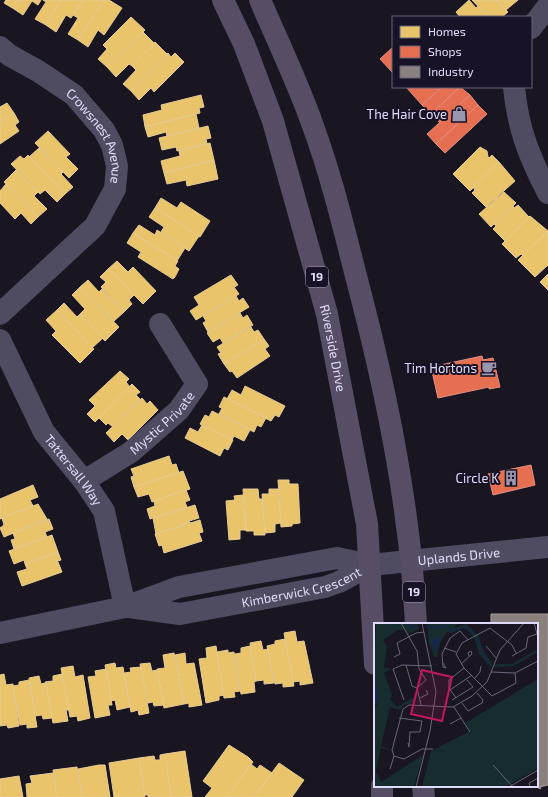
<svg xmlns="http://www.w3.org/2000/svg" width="548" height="797" viewBox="0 0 548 797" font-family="'Exo 2',sans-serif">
	<rect width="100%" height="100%" fill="#191622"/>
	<g fill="#e9c46a" stroke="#e6cb96">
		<path d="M6 0H20L14 9 4 3Z"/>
		<path d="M20 0H41L38 5 32 1 23 15 14 9Z"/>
		<path d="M43 0H61L46 25 35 19 46 2Z"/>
		<path d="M61 0H83L71 18 66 15 56 32 46 25Z"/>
		<path d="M83 0H104L78 40 68 34 78 18 73 15Z"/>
		<path d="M104 0H109L122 8 104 35 98 30 88 47 78 40Z"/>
		<path d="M469 0 476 8 478 6 488 17H460L456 12Z"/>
		<path d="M472 0H496L508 12 502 17H488Z"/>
		<path d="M496 0H518L506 10Z"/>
		<path d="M131 17 145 30 107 67 98 59 107 49 103 45Z"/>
		<path d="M143 32 155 44 132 66 129 64 116 77 107 67Z"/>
		<path d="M155 42 167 54 131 91 123 84 136 70 132 66Z"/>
		<path d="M168 53 171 57 175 53 184 62 154 92 151 88 139 100 131 91Z"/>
		<path d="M201 95 204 107 199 108 200 113 145 127 143 115 162 110 161 105Z"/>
		<path d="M7 103 14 113 0 122V107Z"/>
		<path d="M14 113 19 122 15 125 19 131 0 144V122Z"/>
		<path d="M196 114 199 128 167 136 166 132 148 137 145 127Z"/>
		<path d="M208 126 211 138 206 139 207 144 177 151 176 147 162 150 159 138Z"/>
		<path d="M48 131 70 154 66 157 78 169 69 178 35 143Z"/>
		<path d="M210 143 214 160 164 173 161 161 180 156 179 151Z"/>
		<path d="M480 147 487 151 488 157 489 158 492 155 499 162 470 191 453 174Z"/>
		<path d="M39 148 63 172 61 174 73 187 65 194 29 157Z"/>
		<path d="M28 155 65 194 57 202 45 190 40 194 11 164 20 156 24 159Z"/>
		<path d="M214 160 218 179 187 186 186 180 167 184 164 173Z"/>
		<path d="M499 162 515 181 486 207 472 193 475 190 473 187Z"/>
		<path d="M16 170 38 192 34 196 47 209 38 217 4 182Z"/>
		<path d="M6 184 38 217 31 224 21 213 15 219 0 203V191Z"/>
		<path d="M504 192 516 203 491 227 479 214Z"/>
		<path d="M161 198 177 208 181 202 210 221 200 237 155 208Z"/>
		<path d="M518 205 529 217 505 241 493 229 496 226 494 224 513 206 514 208Z"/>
		<path d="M155 208 199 236 189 251 161 232 164 227 149 217Z"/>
		<path d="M530 216 548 231 523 256 521 254 516 258 502 244Z"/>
		<path d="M139 225 155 235 157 230 185 248 177 261 133 233Z"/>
		<path d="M548 231V265L535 277 518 260Z"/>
		<path d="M133 233 178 261 175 266 179 269 175 277 173 279 138 257 141 252 127 243Z"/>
		<path d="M117 261 128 272 133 267 156 291 143 304 108 269Z"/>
		<path d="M108 269 134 295 129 300 132 304 124 312 101 287 106 282 100 277Z"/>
		<path d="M548 274V290L540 282Z"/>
		<path d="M231 275 238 285 234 287 239 294 196 320 190 311 199 305 194 297Z"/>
		<path d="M88 280 99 292 102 289 124 312 114 321 80 287Z"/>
		<path d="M80 287 119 327 105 341 80 314 85 309 72 295Z"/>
		<path d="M236 296 239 301 243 298 249 307 208 332 203 323 206 321 203 316Z"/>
		<path d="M64 303 77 317 80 314 103 338 92 348 57 310Z"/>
		<path d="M57 310 94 349 80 363 52 335 56 331 46 320Z"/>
		<path d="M240 313 243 318 247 315 253 325 223 343 220 338 213 342 207 333Z"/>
		<path d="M251 327 254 332 258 330 264 339 224 364 218 354 221 353 217 347Z"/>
		<path d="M264 339 269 346 265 349 270 356 237 378 232 371 230 372 224 364Z"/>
		<path d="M120 371 129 379 126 382 130 387 95 422 87 414 95 406 89 400Z"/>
		<path d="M132 384 140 392 136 395 140 399 113 427 108 423 106 425 99 418Z"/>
		<path d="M245 386 285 406 279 417 275 415 271 421 227 399 232 390 241 395Z"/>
		<path d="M224 397 266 418 261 427 257 425 254 432 219 414 222 408 219 407Z"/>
		<path d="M142 398 147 404 150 401 158 410 128 440 122 434 114 442 106 433Z"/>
		<path d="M212 411 250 430 244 441 234 436 232 440 200 424 205 415 209 417Z"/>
		<path d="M202 425 233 440 228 450 224 448 220 456 185 438 190 428 198 432Z"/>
		<path d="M169 456 172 465 176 464 179 473 134 487 131 477 134 476 131 469Z"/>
		<path d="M183 471 190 489 152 502 149 494 138 497 134 487Z"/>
		<path d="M278 480H289V484H298L300 523 292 524V526L281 527Z"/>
		<path d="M33 485 38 497 30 500 33 506 0 519V499Z"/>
		<path d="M243 489H258L259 499H262L265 535H254V531H246Z"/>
		<path d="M269 489H278L281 523 275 524V532L265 533 262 494H269Z"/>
		<path d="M186 490 190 500 185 502 187 507 150 519 147 509 155 506 154 501Z"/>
		<path d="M243 495 246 530H240V539L229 540 226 501 235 500 234 496Z"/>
		<path d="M38 504 47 519 4 537 0 528 4 525 2 518Z"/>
		<path d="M195 505 199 518 189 521 190 523 156 534 153 518Z"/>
		<path d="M49 519 53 529 45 532 47 537 14 549 11 540 15 539 13 533Z"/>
		<path d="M200 520 203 532 199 533 202 541 164 553 162 545 159 546 155 534Z"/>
		<path d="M52 535 58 552 25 564 24 560 14 564 9 551Z"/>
		<path d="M58 552 61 560 55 562H58L62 572 22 586 17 572 27 569 25 564Z"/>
		<path d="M295 631 297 642 304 641 313 683 300 685V681L293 682 284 633Z"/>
		<path d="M285 639 294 686 283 687V683L275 684 267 646 275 644V641Z"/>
		<path d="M261 641 263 650 268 649 274 683 264 684V680L256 681 250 643Z"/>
		<path d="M216 646 224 695 219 696V700L206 703 199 659 207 658 206 648Z"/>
		<path d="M250 646 256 681 254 682 255 692 241 694 235 654 241 653V648Z"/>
		<path d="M228 650V653L234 652 240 691 234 692 235 697 224 698 217 652Z"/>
		<path d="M174 653 184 704 164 708 157 669 165 668 163 655Z"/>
		<path d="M185 653 186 664 194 663 202 705 189 707V703L184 704 175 655Z"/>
		<path d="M115 663 116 668 123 667 130 707 117 710 115 700 111 701 105 665Z"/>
		<path d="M150 663 152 671 157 670 164 705 154 706 153 702 148 703 140 664Z"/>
		<path d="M73 666 75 677 83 675 90 718 78 721 77 716 70 717 61 668Z"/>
		<path d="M141 667 149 713 139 715 138 710 131 712 124 673 131 672 130 668Z"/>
		<path d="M106 669 112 705H108L110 715 95 718 88 677 96 676 95 671Z"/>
		<path d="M4 674 6 685 13 684 19 726 8 728 7 725 0 726V675Z"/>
		<path d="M62 674 69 710H66L68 721 53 723 45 682 53 681V676Z"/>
		<path d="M39 676 41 684 46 683 52 718 43 719 42 715 35 716 29 678Z"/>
		<path d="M29 680 37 727 27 728V724L20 725 13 686 19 685V682Z"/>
		<path d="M229 745 248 757 253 762 227 797H205L212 788 203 781Z"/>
		<path d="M185 751 192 797H171L165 754Z"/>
		<path d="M165 754 171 797H148V795H145L139 758 154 756 155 760H160V755Z"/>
		<path d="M139 758 145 797H114L109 763Z"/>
		<path d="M279 763 304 780 292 797H254Z"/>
		<path d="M251 764 257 769 260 765 272 773 254 797H227Z"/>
		<path d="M99 765H105L110 797H82L78 769Z"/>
		<path d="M77 767 82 797H57L53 770Z"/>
		<path d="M53 773 57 797H27L26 784 32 783 30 776Z"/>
		<path d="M19 776 23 797H0V779Z"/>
	</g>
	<g fill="#e76f51" stroke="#e58f84">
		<path d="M393 47V73L380 59Z"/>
		<path d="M406 87H442L422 105Z"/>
		<path d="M442 87H460L431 114 422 105Z"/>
		<path d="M460 87 470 95 440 123 431 114Z"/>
		<path d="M470 95 478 105 436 144 427 134Z"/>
		<path d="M478 105 487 114 445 153 436 144Z"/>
		<path d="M482 356 483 360 493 358 500 387 489 389V387L438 398 431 367Z"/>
		<path d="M531 465 535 485 493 495 488 474Z"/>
	</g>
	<path fill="#8a817c" stroke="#a49ca2" d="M491 614H548V785L540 787 541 789 534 786H537V624H491Z"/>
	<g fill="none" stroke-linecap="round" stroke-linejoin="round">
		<g stroke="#4f4c61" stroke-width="22">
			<path d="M531 28 548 6"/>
			<path id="s1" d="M0 47 9 55 38 71 74 95 104 130 112 145 117 166 115 189 95 226 0 314"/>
			<path d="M514 87C518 129 529 156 548 193"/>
			<path id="s2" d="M0 340 44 432 84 481 104 511 125 607"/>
			<path id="s3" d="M84 481 131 452 179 410 197 384 160 324"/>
			<path id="s4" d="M129 607 180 614 325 587 339 582 370 565"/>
			<path id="s5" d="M0 633 125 607 179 587 337 558 370 565 548 547"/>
		</g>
		<g stroke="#574d65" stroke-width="22">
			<path id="s6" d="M223 0 244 44 273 121 327 314 367 524 375 664"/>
			<path d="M260 0C278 42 298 83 313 126 331 175 343 225 356 276 386 390 410 505 416 624"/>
			<path d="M382 786V797"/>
			<path d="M423 786 424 797"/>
		</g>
	</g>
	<defs>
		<g id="shop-bare" transform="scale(1.2)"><path d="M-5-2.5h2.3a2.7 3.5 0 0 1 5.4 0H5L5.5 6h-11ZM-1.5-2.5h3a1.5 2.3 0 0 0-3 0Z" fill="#9a96af" stroke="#171226" stroke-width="2.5" paint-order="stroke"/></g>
		<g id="cafe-bare" transform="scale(1.2)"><path d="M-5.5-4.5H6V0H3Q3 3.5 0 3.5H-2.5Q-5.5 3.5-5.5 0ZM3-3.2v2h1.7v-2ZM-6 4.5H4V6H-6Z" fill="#9a96af" stroke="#171226" stroke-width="2.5" paint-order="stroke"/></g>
		<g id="building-bare" transform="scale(1.2)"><path d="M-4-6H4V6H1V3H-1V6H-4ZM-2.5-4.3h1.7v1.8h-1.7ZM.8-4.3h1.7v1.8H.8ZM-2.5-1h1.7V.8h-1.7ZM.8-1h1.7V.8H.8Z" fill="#9a96af" stroke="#171226" stroke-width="2.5" paint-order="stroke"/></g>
	</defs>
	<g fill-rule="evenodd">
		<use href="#shop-bare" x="459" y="114"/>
		<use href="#cafe-bare" x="489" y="368"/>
		<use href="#building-bare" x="511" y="478"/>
	</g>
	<g text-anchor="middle" stroke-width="4" stroke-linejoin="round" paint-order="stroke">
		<g fill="#171226" stroke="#a49fbb" stroke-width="1">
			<rect x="306" y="267" width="22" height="20" rx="3"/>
			<rect x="403" y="582" width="22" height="20" rx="3"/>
		</g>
		<g font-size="12" font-weight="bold" fill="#e0dbfb">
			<text x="317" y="281">19</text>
			<text x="414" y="596">19</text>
		</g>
		<g font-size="13" fill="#e0dbfb" stroke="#171226" text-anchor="end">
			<text x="447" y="119">The Hair Cove</text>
			<text x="477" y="373">Tim Hortons</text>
			<text x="499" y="483">Circle K</text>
		</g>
		<g font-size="13" fill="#e0dbfb" stroke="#171226">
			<text dy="5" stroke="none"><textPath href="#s1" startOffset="136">Crowsnest Avenue</textPath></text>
			<text dy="5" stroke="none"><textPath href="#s6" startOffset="366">Riverside Drive</textPath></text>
			<text dy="5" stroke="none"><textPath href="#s3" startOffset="98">Mystic Private</textPath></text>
			<text dy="5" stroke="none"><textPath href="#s2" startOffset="150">Tattersall Way</textPath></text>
			<text dy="5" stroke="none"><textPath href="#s5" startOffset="469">Uplands Drive</textPath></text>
			<text dy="5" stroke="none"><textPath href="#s4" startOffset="176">Kimberwick Crescent</textPath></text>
		</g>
	</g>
	<g transform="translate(374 623)">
		<rect width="164" height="164" fill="#191622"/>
		<path d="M2 0H44L45 6 34 11 31 7H24L9 17 13 23 10 44 17 46 10 50 18 72 16 76 23 84 40 74V80L30 82 26 87 16 84 7 123 17 127 7 125 2 148 7 159 49 132 40 164H0V84L3 82 0 51ZM54 0H84L80 5 92 1 105 13 107 25 118 40 117 44 105 31 101 16 91 4 78 10 73 9 66 20 63 34H60L54 16ZM164 26V29L139 43 121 44V41H138ZM164 56V145L131 164H48L57 128 96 108 91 100Z" fill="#162c2d"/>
		<path d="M67 13 68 14 61 30 57 17ZM0 51 5 76 0 84Z" fill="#172747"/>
		<path fill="none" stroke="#172747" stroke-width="2" d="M33 0 39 5 44 4M52 3 64 5 70 2 77 8 91 4 100 11M104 16 114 41"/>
		<path fill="none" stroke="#696579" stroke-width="1" d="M27 0 43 28 45 46 52 57 43 65M160 0 164 14M112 23 122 35M70 25 82 29M138 33 152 25 154 14 163 11M20 34 26 31 23 20 42 10 50 9M69 40 72 45 69 44 68 31 76 15 86 8 94 17M87 41 98 31 97 28 94 30 95 33M32 42 38 63 43 65M117 49 141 50 164 38M141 50 142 60 118 73 90 45 82 31 88 20 116 5 138 22 142 30M101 55 106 49 107 43M43 65 47 82M76 67 98 52M46 75 54 71 52 67M82 75 75 65V57L90 45M30 77 19 46 28 42 58 43M78 77 99 64 93 57M88 80 94 88 108 80 109 77 103 70M80 84 96 109M25 95 48 98 46 109H36L35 124 34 120M76 101 87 95M59 126H48L30 136 20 133 18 127 29 86 35 82 79 84 98 73 113 59 126 27 150 0M119 142 139 164M16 146 20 133M42 164 56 108 62 69 48 0M135 164 164 147M156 164 155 160 164 155"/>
		<path fill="#c2185b" fill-opacity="0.15" stroke="#c2185b" stroke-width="2" d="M48 47 78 54 68 98 37 91Z"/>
		<rect width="164" height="164" fill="none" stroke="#e0dbfb" stroke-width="2"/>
	</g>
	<rect x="392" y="16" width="140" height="72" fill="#171226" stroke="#67627b"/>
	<rect x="400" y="26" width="20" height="12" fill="#e9c46a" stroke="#67627b"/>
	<text x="428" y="36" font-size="12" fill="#e0dbfb">Homes</text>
	<rect x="400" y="46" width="20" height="12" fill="#e76f51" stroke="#67627b"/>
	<text x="428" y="56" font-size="12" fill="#e0dbfb">Shops</text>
	<rect x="400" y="66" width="20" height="12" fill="#8a817c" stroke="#67627b"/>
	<text x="428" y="76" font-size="12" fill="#e0dbfb">Industry</text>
</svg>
